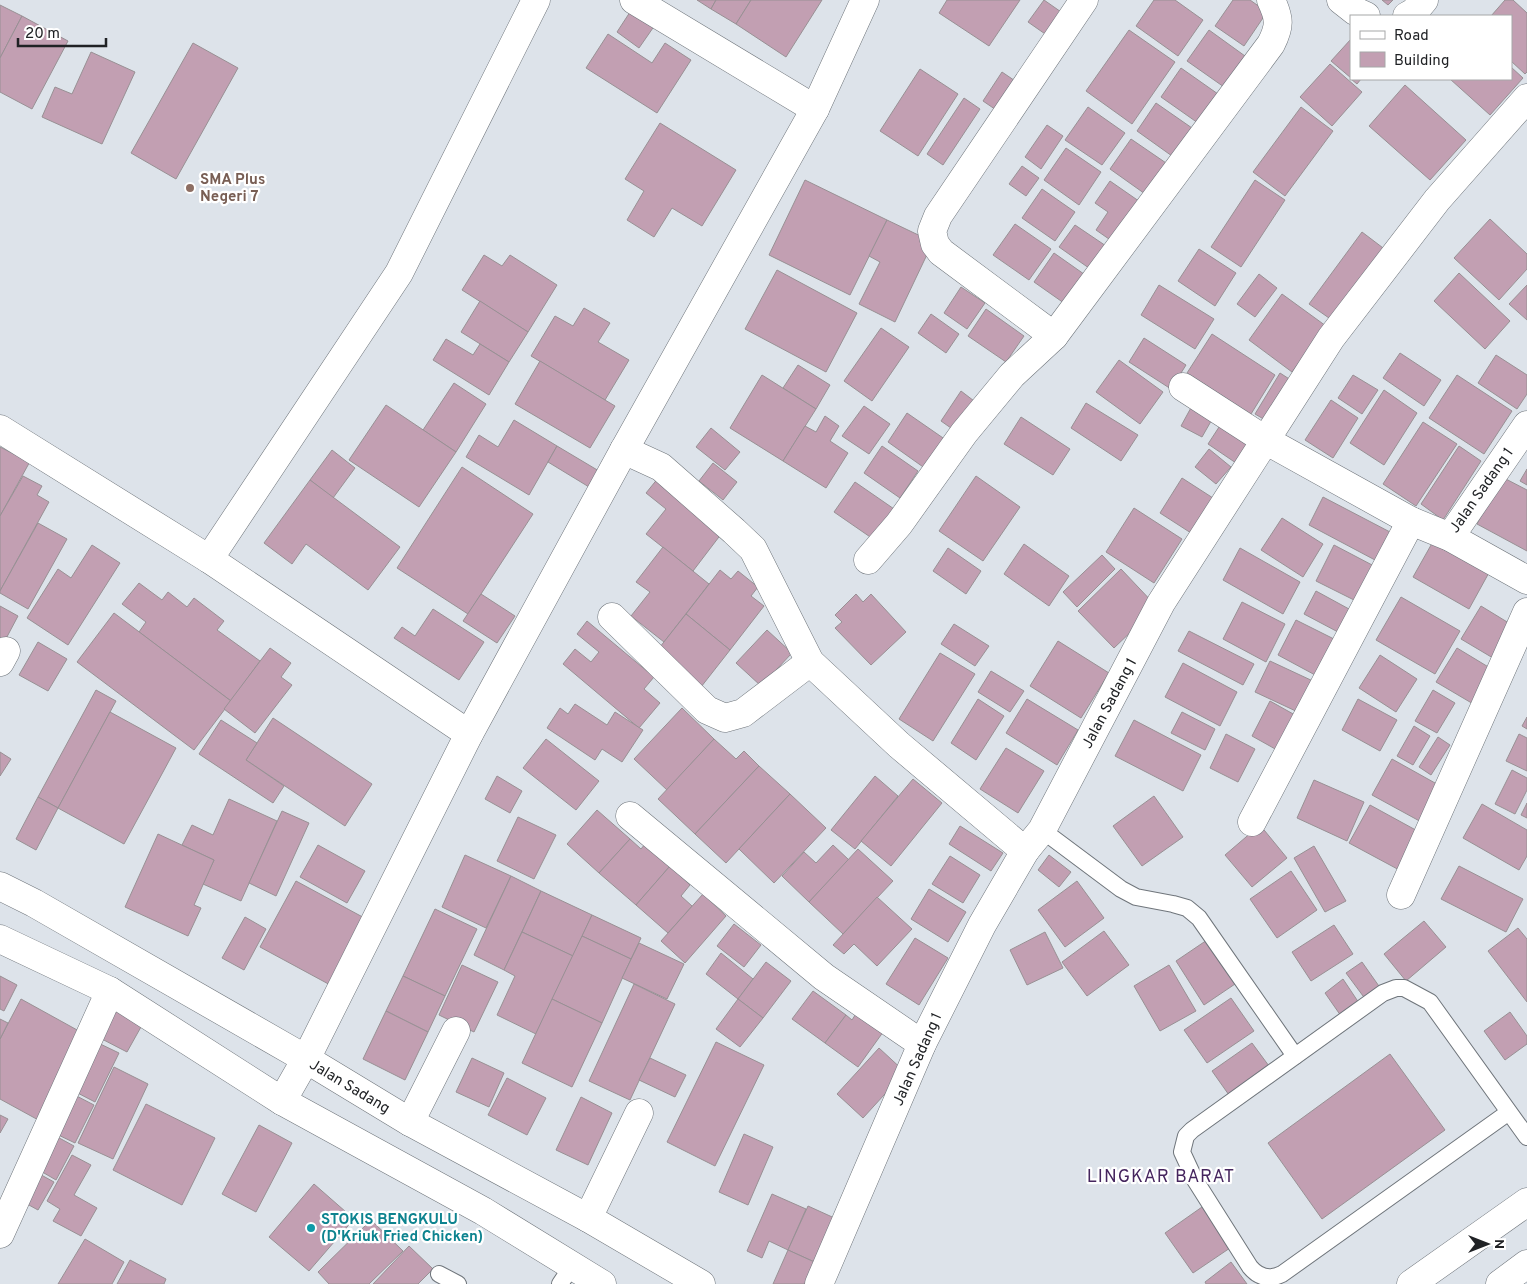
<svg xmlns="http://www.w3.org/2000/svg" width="1527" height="1284" viewBox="0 0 1527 1284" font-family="Overpass,sans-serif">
	<rect width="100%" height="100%" fill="#dde3ea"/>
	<g fill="#c29fb2" stroke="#989094">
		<path d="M697 0H716L711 9Z"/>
		<path d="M716 0H751L736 24 711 9Z"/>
		<path d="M751 0H822L786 57 736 24Z"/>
		<path d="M947 0H1020L989 46 939 13Z"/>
		<path d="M1044 0 1064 14 1048 36 1028 22Z"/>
		<path d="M1154 0H1175L1203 20 1178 56 1136 26Z"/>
		<path d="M1233 0H1250L1267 12 1244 46 1215 26Z"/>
		<path d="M1382 0H1393L1388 5Z"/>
		<path d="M1505 0H1513L1527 13V72L1525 74 1511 61V16H1491Z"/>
		<path d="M0 5 22 16 0 58Z"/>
		<path d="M632 9 655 25 639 48 617 32Z"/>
		<path d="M22 16 68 41 32 109 0 92V58Z"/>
		<path d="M1129 30 1175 62 1132 124 1086 91Z"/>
		<path d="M1209 30 1245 56 1224 87 1187 61Z"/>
		<path d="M608 34 652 63 665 43 691 60 657 113 586 68Z"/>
		<path d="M1351 39V78L1331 61Z"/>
		<path d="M193 43 238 68 176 179 131 153Z"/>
		<path d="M91 52 135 72 102 144 42 117 55 87 72 94Z"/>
		<path d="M1330 64 1362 92 1332 126 1300 97Z"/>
		<path d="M1511 67 1523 78 1490 115 1450 79H1511Z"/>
		<path d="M1181 68 1218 94 1198 123 1161 97Z"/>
		<path d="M920 69 958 94 918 156 880 131Z"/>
		<path d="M1002 72 1024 87 1005 116 983 101Z"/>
		<path d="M1351 79H1361L1357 84Z"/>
		<path d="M1405 85 1466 140 1430 180 1369 126Z"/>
		<path d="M964 98 980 109 943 165 927 154Z"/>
		<path d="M1156 103 1192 128 1172 156 1137 131Z"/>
		<path d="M1088 107 1125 133 1102 165 1065 140Z"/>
		<path d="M1301 107 1333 131 1285 196 1253 172Z"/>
		<path d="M660 123 736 170 702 226 672 208 654 237 627 220 644 191 625 179Z"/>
		<path d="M1047 125 1063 136 1041 169 1025 157Z"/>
		<path d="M1131 139 1169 165 1148 196 1110 169Z"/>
		<path d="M1066 148 1101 172 1079 205 1044 180Z"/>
		<path d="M1022 166 1039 178 1026 196 1009 184Z"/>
		<path d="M805 180 887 220 850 295 769 255Z"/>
		<path d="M1255 180 1285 200 1241 267 1211 247Z"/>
		<path d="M1110 181 1146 206 1119 246 1096 230 1108 212 1095 203Z"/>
		<path d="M1042 189 1075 212 1055 241 1022 218Z"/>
		<path d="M1490 219 1527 254V269L1499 300 1454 258Z"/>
		<path d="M887 220 933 242 895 322 859 304 880 262 869 256Z"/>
		<path d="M1015 224 1051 249 1029 280 993 255Z"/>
		<path d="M1075 225 1112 250 1096 273 1059 247Z"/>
		<path d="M1362 232 1391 254 1339 325 1309 304Z"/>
		<path d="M1199 249 1236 273 1215 306 1178 281Z"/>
		<path d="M1054 253 1091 279 1071 308 1034 282Z"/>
		<path d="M484 255 502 266 510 255 557 285 528 332 462 290Z"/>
		<path d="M777 270 857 313 826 372 745 329Z"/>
		<path d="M1459 273 1510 321 1485 349 1434 301Z"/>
		<path d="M1259 274 1277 288 1255 317 1237 304Z"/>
		<path d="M1159 285 1214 319 1195 349 1141 315Z"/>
		<path d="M1527 285V320L1509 304Z"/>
		<path d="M961 287 985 303 967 329 944 313Z"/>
		<path d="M1282 294 1326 326 1292 372 1249 340Z"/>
		<path d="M480 301 528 332 509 362 461 332Z"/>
		<path d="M584 308 610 323 598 342 629 360 605 400 531 356 555 316 573 326Z"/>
		<path d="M986 309 1024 336 1006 362 968 336Z"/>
		<path d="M931 314 959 334 946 353 918 333Z"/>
		<path d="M881 328 909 347 872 401 844 381Z"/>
		<path d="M1212 334 1275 375 1251 414 1187 373Z"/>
		<path d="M1144 338 1186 365 1171 389 1129 362Z"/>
		<path d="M446 339 473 355 480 344 509 362 489 395 433 360Z"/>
		<path d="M1400 353 1441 380 1424 406 1383 378Z"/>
		<path d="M1496 355 1527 375V394L1517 409 1478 383Z"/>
		<path d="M1119 360 1163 392 1140 424 1096 392Z"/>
		<path d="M540 361 615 406 590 448 515 404Z"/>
		<path d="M798 365 830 385 816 409 783 388Z"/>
		<path d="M1280 373 1297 384 1272 424 1255 414Z"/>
		<path d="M762 375 816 409 783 461 730 428Z"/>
		<path d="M1353 375 1378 390 1362 414 1338 398Z"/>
		<path d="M1457 375 1512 411 1484 454 1429 418Z"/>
		<path d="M454 383 486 404 456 452 423 430Z"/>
		<path d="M1384 390 1417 413 1384 465 1350 443Z"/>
		<path d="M961 391 978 404 958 433 941 421Z"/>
		<path d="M1331 400 1358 418 1333 458 1305 440Z"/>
		<path d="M1086 403 1138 435 1121 461 1071 428Z"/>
		<path d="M1193 404 1214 416 1202 437 1181 426Z"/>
		<path d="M386 405 456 452 419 507 349 460Z"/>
		<path d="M864 406 890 424 869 454 842 436Z"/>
		<path d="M907 413 946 440 926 469 888 442Z"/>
		<path d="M825 416 839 426 830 441 848 453 826 488 783 461 805 426 816 432Z"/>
		<path d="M1021 417 1070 449 1053 475 1004 444Z"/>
		<path d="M514 420 557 446 529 495 466 457 479 435 498 447Z"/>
		<path d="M1423 422 1457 444 1416 506 1383 484Z"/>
		<path d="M1221 424 1250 443 1236 463 1208 444Z"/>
		<path d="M711 428 740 452 725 470 696 447Z"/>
		<path d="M557 446 604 474 594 490 548 462Z"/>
		<path d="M882 446 918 471 900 498 864 473Z"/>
		<path d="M1459 446 1481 461 1443 520 1421 504Z"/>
		<path d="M0 447 18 456 22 450 33 456 0 516Z"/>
		<path d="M1209 449 1231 467 1216 484 1195 467Z"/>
		<path d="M332 450 355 468 333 498 310 480Z"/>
		<path d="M713 463 737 482 723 500 699 481Z"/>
		<path d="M462 467 533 514 468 614 397 568Z"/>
		<path d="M1527 469V485L1520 481Z"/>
		<path d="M23 476 42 486 37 495 49 502 0 591V516Z"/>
		<path d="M976 476 1020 507 983 561 939 531Z"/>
		<path d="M659 477 725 529 693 571 646 534 666 509 646 493Z"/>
		<path d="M1502 477 1527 490V551L1477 524Z"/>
		<path d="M1182 478 1213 498 1191 533 1160 513Z"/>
		<path d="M310 480 400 547 368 590 306 544 292 564 264 543Z"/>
		<path d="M855 482 897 511 876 541 834 512Z"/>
		<path d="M1323 497 1390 532 1375 560 1309 525Z"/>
		<path d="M1134 508 1182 539 1154 583 1106 552Z"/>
		<path d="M1282 518 1323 544 1303 577 1261 550Z"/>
		<path d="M38 523 67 539 28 609 0 593V591Z"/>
		<path d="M1435 538 1491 569 1469 609 1413 577Z"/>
		<path d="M1024 544 1069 576 1049 606 1004 574Z"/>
		<path d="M92 545 120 563 68 645 27 618 58 569 71 578Z"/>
		<path d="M1334 545 1374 566 1356 601 1316 581Z"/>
		<path d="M663 547 709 584 664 642 631 616 650 592 636 582Z"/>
		<path d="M948 548 981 571 966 594 933 571Z"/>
		<path d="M1240 548 1300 582 1283 614 1223 580Z"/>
		<path d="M1102 555 1115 569 1077 607 1063 592Z"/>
		<path d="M1121 569 1157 607 1114 648 1078 611Z"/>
		<path d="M720 570 731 579 738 571 758 587 751 596 764 606 730 650 686 614Z"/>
		<path d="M139 583 162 600 168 592 187 607 194 598 224 621 217 630 260 661 231 701 139 632 146 622 122 604Z"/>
		<path d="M1316 591 1349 609 1338 632 1304 614Z"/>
		<path d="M481 594 515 616 497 643 463 621Z"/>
		<path d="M856 594 863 602 871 594 906 632 871 665 835 628 842 622 835 615Z"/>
		<path d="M1401 597 1460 631 1435 674 1376 640Z"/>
		<path d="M1242 602 1285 624 1266 662 1223 639Z"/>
		<path d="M0 606 18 616 0 650Z"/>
		<path d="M1481 606 1517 628 1498 661 1461 639Z"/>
		<path d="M433 609 484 642 459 680 394 638 402 627 415 636Z"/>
		<path d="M114 613 231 701 194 750 77 662Z"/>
		<path d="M686 614 730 650 701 687 656 652Z"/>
		<path d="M1296 620 1336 640 1317 676 1278 655Z"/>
		<path d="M587 621 654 677 644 689 660 703 639 728 563 664 575 649 591 662 599 652 577 634Z"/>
		<path d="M954 624 989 646 975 666 941 644Z"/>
		<path d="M767 630 792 653 761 686 736 663Z"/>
		<path d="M1189 631 1254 664 1243 685 1178 651Z"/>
		<path d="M1058 641 1109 673 1081 718 1030 686Z"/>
		<path d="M38 642 67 659 48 691 19 675Z"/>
		<path d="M270 648 291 663 281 677 292 685 255 733 224 709Z"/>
		<path d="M1457 648 1495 671 1475 705 1436 682Z"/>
		<path d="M940 653 975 674 933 741 899 719Z"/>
		<path d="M1380 655 1417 679 1396 712 1359 688Z"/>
		<path d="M1270 661 1315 682 1300 713 1255 692Z"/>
		<path d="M1183 663 1237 692 1220 726 1165 697Z"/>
		<path d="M991 671 1024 691 1010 712 978 692Z"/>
		<path d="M96 690 116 701 58 808 38 797Z"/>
		<path d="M1433 690 1455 703 1437 733 1415 721Z"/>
		<path d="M978 699 1004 716 976 760 951 743Z"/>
		<path d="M1027 699 1078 730 1057 765 1006 733Z"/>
		<path d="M1358 699 1397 720 1380 751 1342 730Z"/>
		<path d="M1270 701 1295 715 1277 750 1252 736Z"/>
		<path d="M575 704 607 725 615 712 643 730 622 762 602 749 595 760 547 728 560 708 568 714Z"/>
		<path d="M682 708 714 739 667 790 634 759Z"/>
		<path d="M110 712 176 748 124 844 58 808Z"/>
		<path d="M1182 712 1215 729 1205 750 1171 733Z"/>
		<path d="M1527 717V729L1522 726Z"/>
		<path d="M273 718 372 784 345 826 246 760Z"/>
		<path d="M221 720 257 743 246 760 284 786 273 803 199 754Z"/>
		<path d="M1134 720 1201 755 1183 791 1115 756Z"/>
		<path d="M1414 726 1430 736 1413 765 1397 756Z"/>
		<path d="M1226 734 1255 749 1238 782 1210 768Z"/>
		<path d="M1519 734 1527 738V771L1506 761Z"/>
		<path d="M1438 737 1450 745 1431 775 1419 767Z"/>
		<path d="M546 739 599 781 576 810 523 768Z"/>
		<path d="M714 739 736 759 744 751 759 766 695 834 658 799Z"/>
		<path d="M1006 748 1044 771 1018 813 980 789Z"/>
		<path d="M0 752 11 759 0 776Z"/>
		<path d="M1392 759 1444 788 1425 824 1372 795Z"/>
		<path d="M759 766 790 794 726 863 695 834Z"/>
		<path d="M1512 770 1527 778V790L1515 814 1495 804Z"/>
		<path d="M497 776 522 791 510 813 485 799Z"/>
		<path d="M875 776 898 796 855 849 831 830Z"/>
		<path d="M913 779 942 803 891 866 861 841Z"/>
		<path d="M1314 780 1364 802 1347 841 1297 818Z"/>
		<path d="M790 794 826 828 774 883 739 849Z"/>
		<path d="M1154 796 1183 837 1142 866 1113 826Z"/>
		<path d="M38 797 58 808 36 850 16 839Z"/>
		<path d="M229 799 277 821 241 901 203 884 214 860 182 845 192 825 213 835Z"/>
		<path d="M1527 803V818L1521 815Z"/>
		<path d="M1482 804 1527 830V856L1519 870 1463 838Z"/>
		<path d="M1370 805 1423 834 1403 872 1349 843Z"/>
		<path d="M597 810 630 839 599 873 567 844Z"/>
		<path d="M282 811 309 823 276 896 249 883Z"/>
		<path d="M518 817 556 835 534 879 497 861Z"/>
		<path d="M1260 825 1287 858 1252 887 1225 855Z"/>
		<path d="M960 826 1003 853 991 871 949 844Z"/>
		<path d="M158 834 214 860 194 905 201 908 188 936 125 907Z"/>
		<path d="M630 839 641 849 645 844 670 866 636 905 599 873Z"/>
		<path d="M318 845 365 871 347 903 300 877Z"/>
		<path d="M833 845 849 860 809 902 782 876 804 852 816 863Z"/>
		<path d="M1314 846 1346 901 1325 912 1294 858Z"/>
		<path d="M858 849 893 881 843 934 809 902Z"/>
		<path d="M465 855 511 876 486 928 442 907Z"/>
		<path d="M1049 855 1071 872 1059 887 1038 870Z"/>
		<path d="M950 856 980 875 963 903 932 884Z"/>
		<path d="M670 866 690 885 681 896 692 906 668 933 636 905Z"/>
		<path d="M1459 866 1523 899 1506 932 1441 899Z"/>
		<path d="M1291 871 1317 910 1277 938 1250 899Z"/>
		<path d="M511 876 541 891 504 970 474 955Z"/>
		<path d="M296 881 370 921 334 987 260 947Z"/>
		<path d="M1077 881 1104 918 1065 947 1038 910Z"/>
		<path d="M929 889 966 912 948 942 911 919Z"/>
		<path d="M541 891 592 915 573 956 522 932Z"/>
		<path d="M703 894 726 916 685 963 661 941Z"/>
		<path d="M877 897 912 929 877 966 854 944 844 954 833 945Z"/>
		<path d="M435 909 477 929 445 996 403 976Z"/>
		<path d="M592 915 641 938 631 959 582 936Z"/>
		<path d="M245 917 266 929 244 970 222 958Z"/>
		<path d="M1424 921 1446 947 1406 981 1384 954Z"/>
		<path d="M734 924 761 945 744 967 717 946Z"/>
		<path d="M1334 925 1353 954 1311 981 1292 952Z"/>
		<path d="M1518 928 1527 939V1002L1488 951Z"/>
		<path d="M1104 931 1129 965 1087 996 1062 962Z"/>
		<path d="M522 932 573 956 536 1034 497 1015 515 976 504 970Z"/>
		<path d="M1045 932 1063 968 1027 985 1010 950Z"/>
		<path d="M582 936 631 959 602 1023 552 999Z"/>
		<path d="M915 938 948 958 919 1005 886 984Z"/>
		<path d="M1210 938 1238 982 1204 1005 1176 961Z"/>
		<path d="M639 943 684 964 667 999 622 978Z"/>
		<path d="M721 953 753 979 738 999 706 974Z"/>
		<path d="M766 962 791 981 763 1018 738 999Z"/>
		<path d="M1362 962 1381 989 1366 1000 1346 973Z"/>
		<path d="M462 965 498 982 474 1032 439 1015Z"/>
		<path d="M1169 965 1196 1011 1160 1031 1134 986Z"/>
		<path d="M0 976 17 985 4 1011 0 1009Z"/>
		<path d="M403 976 445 996 428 1032 386 1011Z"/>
		<path d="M1343 979 1359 1003 1341 1016 1325 993Z"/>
		<path d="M634 984 675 1004 630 1100 589 1081Z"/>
		<path d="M813 991 846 1015 825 1043 792 1019Z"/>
		<path d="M1231 998 1254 1031 1207 1063 1184 1030Z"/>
		<path d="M21 999 88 1036 42 1122 0 1099V1039Z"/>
		<path d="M552 999 602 1023 572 1087 522 1063Z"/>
		<path d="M738 999 763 1018 740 1047 716 1029Z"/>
		<path d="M117 1001 146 1018 127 1052 98 1037Z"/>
		<path d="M859 1009 886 1028 858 1067 825 1043 846 1015 852 1020Z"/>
		<path d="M386 1011 428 1032 405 1080 363 1059Z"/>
		<path d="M1510 1012 1527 1036V1044L1505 1060 1484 1031Z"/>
		<path d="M0 1019 8 1023 0 1039Z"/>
		<path d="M92 1040 119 1053 95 1102 68 1088Z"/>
		<path d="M716 1042 764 1065 715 1166 667 1142Z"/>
		<path d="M1252 1043 1269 1066 1229 1095 1212 1071Z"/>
		<path d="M879 1048 905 1072 863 1118 837 1094Z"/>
		<path d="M1390 1054 1445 1130 1322 1219 1268 1143Z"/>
		<path d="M472 1058 504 1073 489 1107 456 1092Z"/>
		<path d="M650 1058 686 1075 675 1097 639 1080Z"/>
		<path d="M114 1067 148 1084 113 1159 78 1143Z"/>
		<path d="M507 1078 546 1098 527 1135 488 1115Z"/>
		<path d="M67 1091 94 1105 75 1143 48 1130Z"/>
		<path d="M581 1097 612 1113 588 1165 556 1150Z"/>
		<path d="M146 1104 215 1138 182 1205 113 1170Z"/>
		<path d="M0 1115 8 1119 0 1133Z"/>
		<path d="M259 1125 292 1143 256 1212 222 1194Z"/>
		<path d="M50 1133 74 1146 56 1180 32 1166Z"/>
		<path d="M744 1134 773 1147 748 1205 719 1192Z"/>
		<path d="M72 1155 91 1165 74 1195 97 1208 81 1236 53 1221 60 1209 47 1201Z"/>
		<path d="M34 1171 54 1182 38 1210 18 1199Z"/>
		<path d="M314 1184 354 1219 309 1271 269 1237Z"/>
		<path d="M772 1194 806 1209 788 1250 769 1241 762 1258 747 1251Z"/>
		<path d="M808 1206 841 1221 821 1265 788 1250Z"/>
		<path d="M1202 1207 1230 1248 1193 1273 1165 1233Z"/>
		<path d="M371 1220 403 1251 369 1284H329L318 1272Z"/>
		<path d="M85 1239 124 1262 112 1284H58Z"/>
		<path d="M409 1246 433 1269 418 1284H373Z"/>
		<path d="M788 1250 821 1265 813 1284H773Z"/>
		<path d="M130 1260 166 1279 164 1284H117Z"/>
		<path d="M1231 1262 1247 1284H1206L1205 1282Z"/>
	</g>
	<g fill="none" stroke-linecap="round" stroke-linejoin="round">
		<g stroke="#6f757b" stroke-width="18">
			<g id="service">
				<path d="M1042 830 1121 889 1136 897 1173 904 1187 908 1199 918 1295 1056"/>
				<path d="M1509 1112 1282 1274C1270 1280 1259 1278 1250 1267L1195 1180 1182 1152 1186 1136 1192 1130 1383 993 1396 988H1404L1430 1002 1527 1137"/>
				<path d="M439 1274 458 1284"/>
				<path d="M560 1284 572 1266"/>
			</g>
		</g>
		<g stroke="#6f757b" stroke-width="29">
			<g id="minor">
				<path d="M634 0 815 109"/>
				<path d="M1341 0 1355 11 1366 16"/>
				<path d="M1407 16 1414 12 1424 0"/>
				<path d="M1054 336 941 252 935 244 932 231 938 216 1084 0"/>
				<path d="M1183 387 1265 440 1411 521 1450 537 1527 580"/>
				<path d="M0 429 209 559 469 734"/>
				<path d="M624 450 661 467 734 531 753 549 810 662 899 745 1025 851"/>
				<path d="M1450 537 1527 425"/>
				<path d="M209 559 399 273 536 0"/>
				<path d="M868 560 899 524 964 433 1012 375 1054 336 1271 44C1280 26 1280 19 1271 0"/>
				<path d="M612 617 707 710 725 718 743 713 810 662"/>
				<path d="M0 662 6 651"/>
				<path d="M630 816 824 977 922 1044"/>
				<path d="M1252 822 1411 521"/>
				<path d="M1401 895 1527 612"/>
				<path d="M282 1101 306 1059 469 734 624 450 815 109 865 0"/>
				<path d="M410 1122 456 1031"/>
				<path d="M588 1218 639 1113"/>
				<path d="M0 1234 110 991"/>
				<path d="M819 1284 922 1044 982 925 1025 851 1042 830 1161 603 1331 338 1437 200 1527 98"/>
			</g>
		</g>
		<g stroke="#6f757b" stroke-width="29">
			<g id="tertiary">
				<path d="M1411 1284 1527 1202"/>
				<path d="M1500 1284 1527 1264"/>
			</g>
		</g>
		<g stroke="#6f757b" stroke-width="29">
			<g id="primary">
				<path d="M0 886 34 903 306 1059 410 1122 588 1218 701 1284"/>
				<path d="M0 939 110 991 282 1101 483 1211 602 1284"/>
			</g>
		</g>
		<use href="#service" stroke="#fff" stroke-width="16"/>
		<use href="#minor" stroke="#fff" stroke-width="28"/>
		<use href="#tertiary" stroke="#fff" stroke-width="28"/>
		<use href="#primary" stroke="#fff" stroke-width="28"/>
	</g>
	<circle fill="#8d6e63" stroke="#fff" stroke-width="2" cx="190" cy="188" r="5"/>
	<circle fill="#0f9aa8" stroke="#fff" stroke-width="2" cx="311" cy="1228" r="5"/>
	<g text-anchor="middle" stroke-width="4.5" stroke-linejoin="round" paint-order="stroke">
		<g font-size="15" font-weight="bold" fill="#785e54" stroke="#fff" text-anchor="start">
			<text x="200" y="184">SMA Plus<tspan x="200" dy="17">Negeri 7</tspan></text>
		</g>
		<g font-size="15" fill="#202225" stroke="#fff">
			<text transform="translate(1481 490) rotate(-55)" y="5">Jalan Sadang 1</text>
			<text transform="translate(1109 703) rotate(-62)" y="5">Jalan Sadang 1</text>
			<text transform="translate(917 1059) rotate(-66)" y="5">Jalan Sadang 1</text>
			<text transform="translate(350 1086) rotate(31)" y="5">Jalan Sadang</text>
		</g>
		<g font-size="15" font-weight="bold" fill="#0d838f" stroke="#fff" text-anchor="start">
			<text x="321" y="1224">STOKIS BENGKULU<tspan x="321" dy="17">(D'Kriuk Fried Chicken)</tspan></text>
		</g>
		<g font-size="18" letter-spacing="1" fill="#45255e" stroke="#fff">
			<text x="1161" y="1182">LINGKAR BARAT</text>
		</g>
	</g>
	<rect x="1350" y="15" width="162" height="65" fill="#ffffff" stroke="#a6a7a8"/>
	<rect x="1360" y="31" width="25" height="8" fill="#ffffff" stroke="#a6a7a8"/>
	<text x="1394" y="40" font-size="15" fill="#202225">Road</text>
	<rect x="1360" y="52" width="25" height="15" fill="#c29fb2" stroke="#a6a7a8"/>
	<text x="1394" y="65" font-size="15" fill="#202225">Building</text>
	<g transform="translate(1487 1244) rotate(90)" stroke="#ffffff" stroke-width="4" paint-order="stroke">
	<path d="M0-4L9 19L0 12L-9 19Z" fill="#202225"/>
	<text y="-8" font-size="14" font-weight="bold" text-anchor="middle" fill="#202225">N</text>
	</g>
	<path d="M18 38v8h88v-8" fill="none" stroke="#202225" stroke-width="2.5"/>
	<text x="25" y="38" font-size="15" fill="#202225" stroke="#ffffff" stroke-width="4" paint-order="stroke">20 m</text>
</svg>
